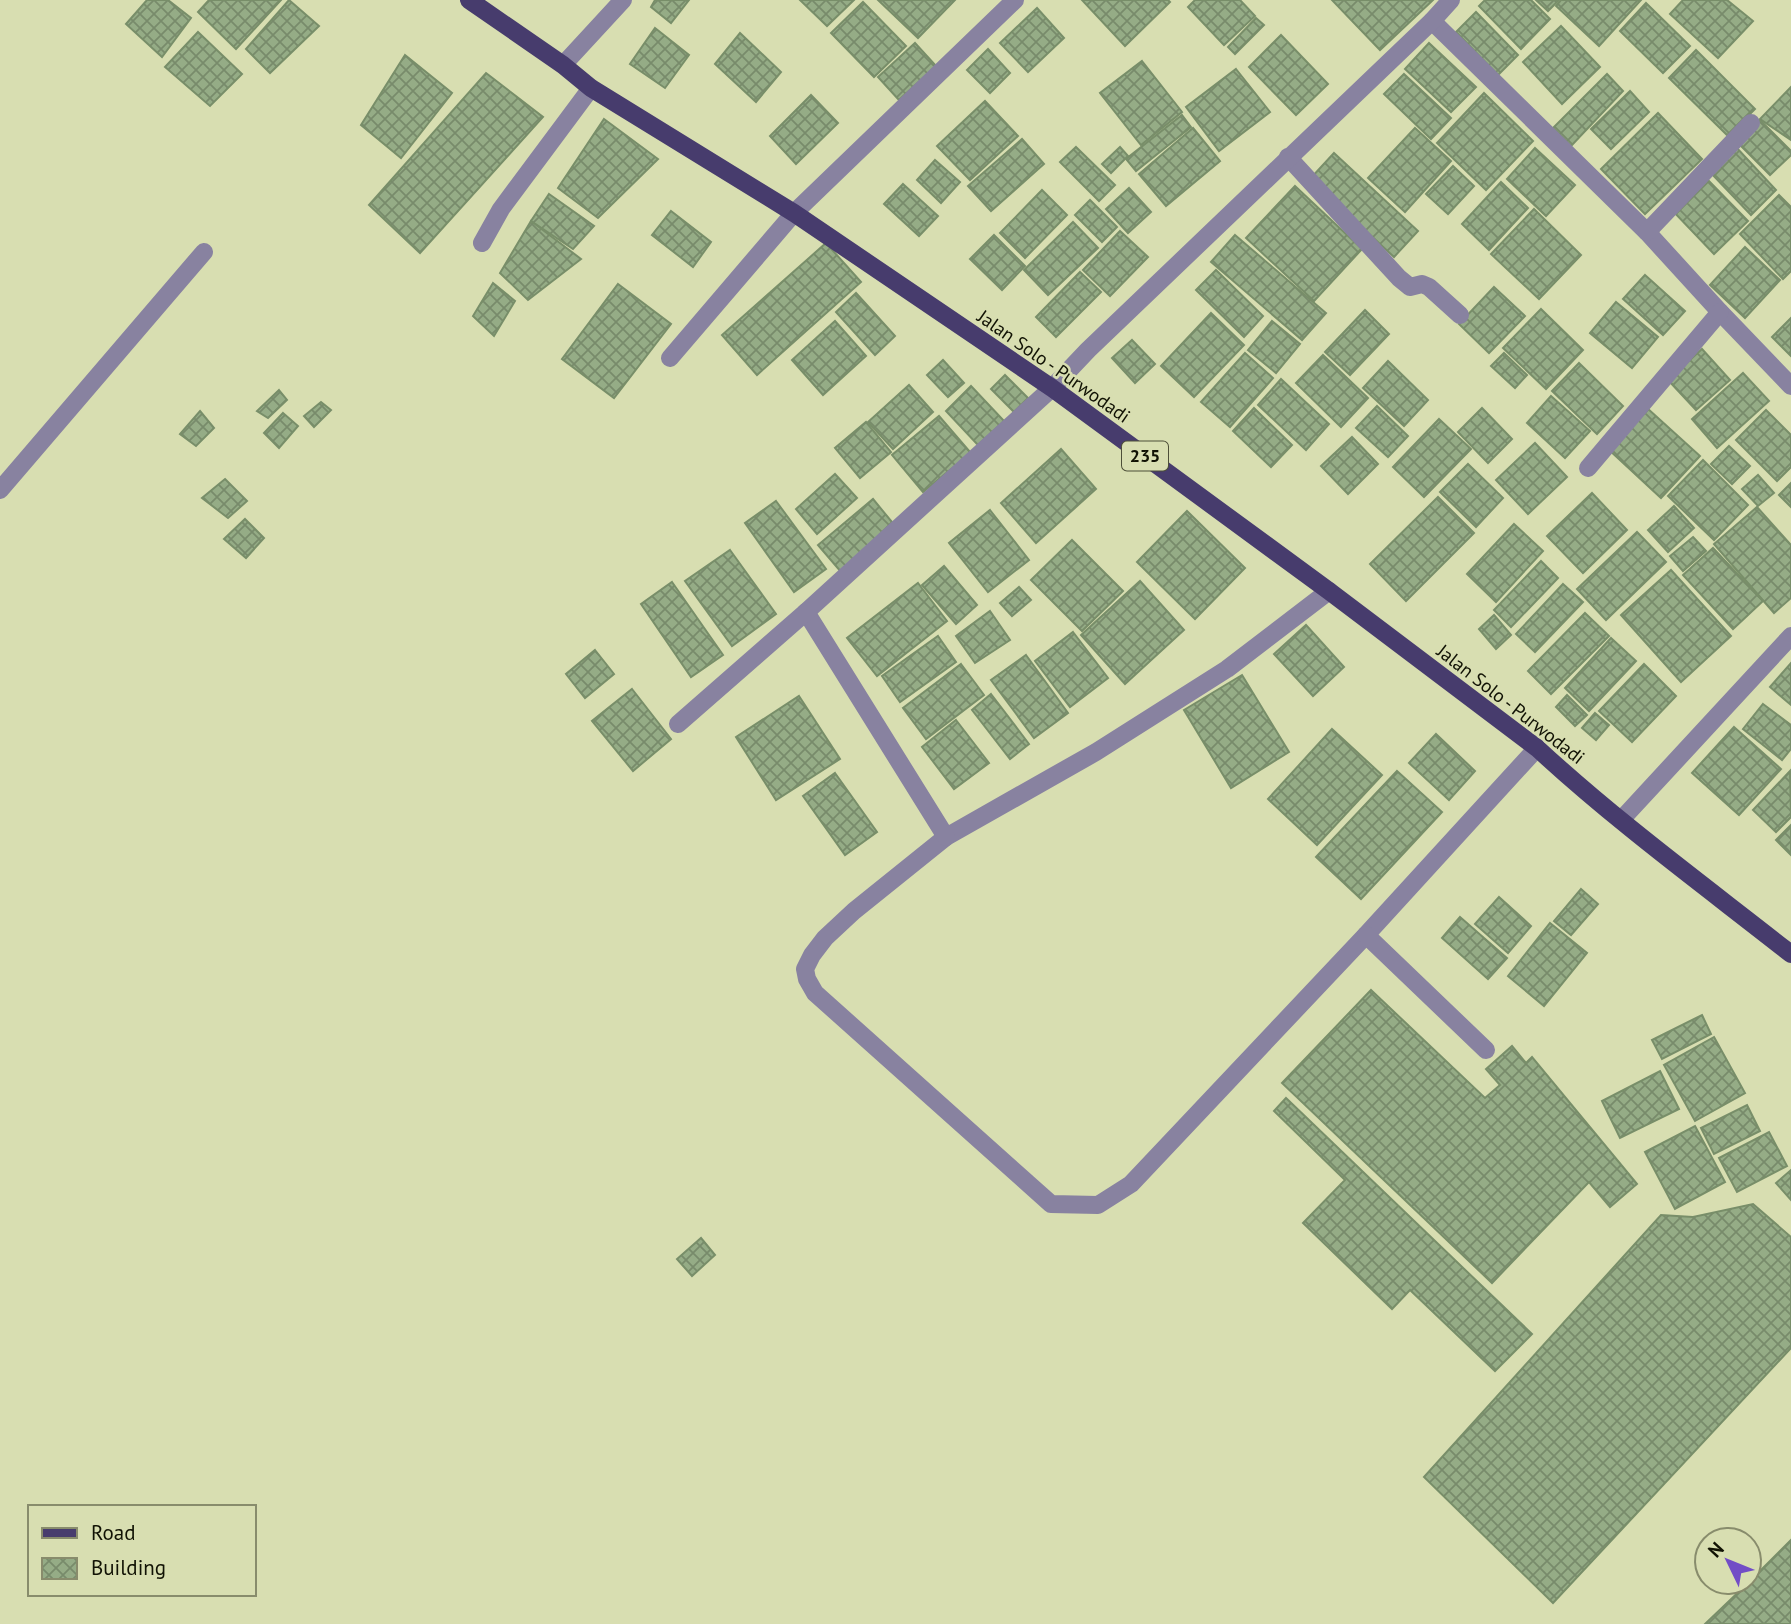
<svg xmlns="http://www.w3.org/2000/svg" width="1791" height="1624" viewBox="0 0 1791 1624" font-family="'PT Sans',sans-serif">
	<defs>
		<pattern id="building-cross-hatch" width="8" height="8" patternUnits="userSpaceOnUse" patternTransform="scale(1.75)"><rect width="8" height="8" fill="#95ac86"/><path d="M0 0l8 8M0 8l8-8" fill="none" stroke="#788b6b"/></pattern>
	</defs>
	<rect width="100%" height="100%" fill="#d8deb1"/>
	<g fill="url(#building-cross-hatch)" stroke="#788e69" stroke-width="2">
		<path d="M147 0H168L191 18 162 57 126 24Z"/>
		<path d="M209 0H281L236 49 198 12Z"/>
		<path d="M289 0 319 26 270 73 246 49Z"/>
		<path d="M655 0H689L671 23 651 7Z"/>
		<path d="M800 0H854L827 26Z"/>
		<path d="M878 0H955L918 38Z"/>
		<path d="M1082 0H1168L1170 2 1125 46Z"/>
		<path d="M1195 0H1240L1255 16 1224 45 1188 7Z"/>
		<path d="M1332 0H1433L1380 50Z"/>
		<path d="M1485 0H1531L1550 19 1521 49 1479 6Z"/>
		<path d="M1536 0H1559L1548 11Z"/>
		<path d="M1561 0H1641L1599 46 1556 6Z"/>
		<path d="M1683 0H1727L1753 21 1718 58 1670 14Z"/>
		<path d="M863 2 906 46 874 77 831 33Z"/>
		<path d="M1646 3 1690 46 1663 73 1620 31Z"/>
		<path d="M1037 8 1064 38 1028 72 1000 43Z"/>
		<path d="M1476 12 1518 55 1498 75 1456 32Z"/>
		<path d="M1256 18 1264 25 1235 54 1228 47Z"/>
		<path d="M1561 26 1600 67 1562 104 1523 62Z"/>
		<path d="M655 28 689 55 665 88 630 64Z"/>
		<path d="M198 32 242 74 210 106 165 67Z"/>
		<path d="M740 33 781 72 756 102 715 64Z"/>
		<path d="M1281 35 1328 84 1296 115 1249 67Z"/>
		<path d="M915 43 936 66 899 100 878 77Z"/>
		<path d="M1429 43 1476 87 1451 112 1405 69Z"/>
		<path d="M988 49 1010 73 990 93 967 70Z"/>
		<path d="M1696 50 1755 109 1728 136 1669 78Z"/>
		<path d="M405 55 452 93 401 158 361 125Z"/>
		<path d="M1142 61 1182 112 1141 145 1100 93Z"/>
		<path d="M1236 69 1270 112 1219 151 1186 107Z"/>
		<path d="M486 73 543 117 420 253 369 205Z"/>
		<path d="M1404 74 1451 118 1431 139 1384 94Z"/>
		<path d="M1607 74 1623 91 1571 146 1553 128Z"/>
		<path d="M1791 87V140L1760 119Z"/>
		<path d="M1630 91 1649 112 1611 149 1591 129Z"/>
		<path d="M1484 93 1533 141 1486 190 1437 143Z"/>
		<path d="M811 95 838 123 796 164 770 136Z"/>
		<path d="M985 101 1018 136 970 180 937 146Z"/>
		<path d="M1658 113 1702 159 1645 214 1601 169Z"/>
		<path d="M1182 115 1191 127 1136 171 1126 159Z"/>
		<path d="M604 119 658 159 598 218 558 188Z"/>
		<path d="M1760 120 1791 151V155L1770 175 1738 143Z"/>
		<path d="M1193 128 1220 161 1166 206 1139 174Z"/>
		<path d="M1415 128 1451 161 1405 212 1368 178Z"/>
		<path d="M1022 139 1044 164 991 211 968 186Z"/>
		<path d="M1735 146 1776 190 1751 215 1709 171Z"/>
		<path d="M1076 147 1115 185 1099 201 1060 162Z"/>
		<path d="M1120 147 1128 156 1111 173 1102 164Z"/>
		<path d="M1535 148 1575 185 1546 216 1507 179Z"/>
		<path d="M1334 153 1418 231 1394 257 1310 179Z"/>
		<path d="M935 160 960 182 941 203 917 180Z"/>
		<path d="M1453 166 1474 186 1448 214 1426 194Z"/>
		<path d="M1705 177 1748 221 1714 254 1671 209Z"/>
		<path d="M1501 182 1528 208 1489 250 1462 224Z"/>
		<path d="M903 184 938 216 919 236 884 204Z"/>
		<path d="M1295 186 1362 249 1314 301 1246 238Z"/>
		<path d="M1129 188 1151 212 1128 233 1106 209Z"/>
		<path d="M1042 190 1067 215 1025 258 1000 233Z"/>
		<path d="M549 194 594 226 573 249 531 221Z"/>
		<path d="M1779 195 1791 207V271L1783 279 1740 234Z"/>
		<path d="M1090 200 1117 227 1102 242 1075 215Z"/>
		<path d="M1534 209 1581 255 1539 299 1491 254Z"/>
		<path d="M671 211 711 242 693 267 652 235Z"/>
		<path d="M531 221 581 259 528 300 500 273Z"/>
		<path d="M1073 222 1098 248 1048 295 1024 270Z"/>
		<path d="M1120 231 1148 257 1110 296 1083 270Z"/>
		<path d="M994 235 1025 266 1002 290 970 259Z"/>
		<path d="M1235 235 1326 313 1302 340 1211 262Z"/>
		<path d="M826 243 861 282 757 375 722 335Z"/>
		<path d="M1745 247 1780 280 1745 318 1710 285Z"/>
		<path d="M1216 270 1263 316 1244 337 1196 290Z"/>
		<path d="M1080 272 1101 292 1056 337 1036 317Z"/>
		<path d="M1645 275 1685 311 1663 335 1623 299Z"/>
		<path d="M493 283 515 301 494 336 473 316Z"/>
		<path d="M618 284 671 324 614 398 562 359Z"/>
		<path d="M1494 287 1525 316 1489 353 1459 324Z"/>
		<path d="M856 293 895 336 875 355 836 312Z"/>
		<path d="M1616 302 1658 337 1632 368 1590 333Z"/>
		<path d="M1541 309 1583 350 1546 389 1503 348Z"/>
		<path d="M1365 310 1389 334 1350 375 1325 352Z"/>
		<path d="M1211 313 1244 345 1194 397 1161 366Z"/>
		<path d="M1791 318V356L1772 337Z"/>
		<path d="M835 321 866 356 823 395 792 360Z"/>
		<path d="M1272 321 1300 344 1276 373 1248 350Z"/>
		<path d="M1132 340 1155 364 1135 383 1112 358Z"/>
		<path d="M1702 349 1730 380 1696 410 1668 380Z"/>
		<path d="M1245 353 1273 378 1230 427 1201 402Z"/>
		<path d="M1504 353 1527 375 1515 388 1491 366Z"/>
		<path d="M1323 355 1368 398 1341 427 1296 383Z"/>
		<path d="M943 360 964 383 948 397 927 375Z"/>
		<path d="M1388 361 1428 400 1404 426 1363 388Z"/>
		<path d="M1579 363 1623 406 1597 434 1552 391Z"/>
		<path d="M1743 373 1769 401 1717 448 1692 419Z"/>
		<path d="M1005 375 1028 398 1014 412 991 389Z"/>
		<path d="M1281 379 1329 424 1306 450 1258 405Z"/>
		<path d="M909 385 933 412 893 449 868 422Z"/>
		<path d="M971 386 1004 421 978 445 946 411Z"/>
		<path d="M279 390 287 400 268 418 257 411Z"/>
		<path d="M1551 396 1590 431 1565 458 1527 423Z"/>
		<path d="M321 402 331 410 314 427 304 416Z"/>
		<path d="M1377 406 1408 436 1388 457 1356 428Z"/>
		<path d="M1254 408 1292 445 1271 467 1233 431Z"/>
		<path d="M1482 408 1512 439 1488 463 1458 432Z"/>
		<path d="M1647 408 1700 456 1661 498 1608 449Z"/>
		<path d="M1766 410 1791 435V467L1777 481 1736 440Z"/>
		<path d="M200 411 214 428 196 446 180 434Z"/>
		<path d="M283 413 298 426 279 448 264 433Z"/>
		<path d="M939 416 971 453 923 492 892 455Z"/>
		<path d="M1439 419 1471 449 1424 497 1393 467Z"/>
		<path d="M866 422 891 452 860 478 835 448Z"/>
		<path d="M1352 437 1378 464 1348 494 1321 466Z"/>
		<path d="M1535 443 1567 477 1528 514 1496 480Z"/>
		<path d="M1729 446 1750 466 1732 484 1711 464Z"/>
		<path d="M1061 449 1096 489 1036 543 1001 503Z"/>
		<path d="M1703 460 1748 505 1714 540 1668 496Z"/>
		<path d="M1468 464 1503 498 1476 527 1440 492Z"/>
		<path d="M835 474 857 498 817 534 796 509Z"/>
		<path d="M1758 475 1774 493 1758 506 1742 489Z"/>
		<path d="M225 479 247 501 228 518 202 498Z"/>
		<path d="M1791 483V507L1779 495Z"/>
		<path d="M1592 493 1627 530 1583 573 1547 536Z"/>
		<path d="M1438 497 1474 533 1406 601 1370 564Z"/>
		<path d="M873 499 896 527 842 573 818 545Z"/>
		<path d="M776 501 826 569 794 592 745 523Z"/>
		<path d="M1674 506 1694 528 1668 552 1648 530Z"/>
		<path d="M1757 507 1791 545V598L1774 613 1714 544Z"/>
		<path d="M990 510 1029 560 988 592 949 543Z"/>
		<path d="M1187 511 1245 568 1195 619 1137 562Z"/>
		<path d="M245 519 264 538 246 558 224 539Z"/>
		<path d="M1514 524 1543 551 1496 602 1467 574Z"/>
		<path d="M1637 532 1666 562 1606 620 1577 589Z"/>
		<path d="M1693 537 1706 551 1683 571 1670 556Z"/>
		<path d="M1072 540 1123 591 1082 631 1031 580Z"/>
		<path d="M1713 548 1763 601 1733 629 1683 575Z"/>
		<path d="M730 550 776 614 732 646 685 581Z"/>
		<path d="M1541 561 1558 578 1511 627 1494 610Z"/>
		<path d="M944 566 977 605 956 624 922 585Z"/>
		<path d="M1671 570 1731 636 1681 682 1621 615Z"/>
		<path d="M1140 581 1184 630 1125 684 1081 635Z"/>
		<path d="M672 582 723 655 691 677 641 604Z"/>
		<path d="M918 583 947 621 877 676 847 638Z"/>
		<path d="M1563 584 1583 602 1535 652 1516 634Z"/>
		<path d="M1019 587 1031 600 1012 616 1000 603Z"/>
		<path d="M990 611 1010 640 975 663 956 636Z"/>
		<path d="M1585 613 1609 636 1551 694 1528 671Z"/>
		<path d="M1494 615 1511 635 1496 649 1479 629Z"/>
		<path d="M1306 625 1344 667 1313 696 1274 654Z"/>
		<path d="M1073 632 1108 678 1070 707 1035 661Z"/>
		<path d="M938 636 956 662 900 702 882 676Z"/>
		<path d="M1611 638 1636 661 1589 711 1565 688Z"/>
		<path d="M595 650 614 674 585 698 566 674Z"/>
		<path d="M1026 655 1068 713 1034 738 991 680Z"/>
		<path d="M1791 663V705L1770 687Z"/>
		<path d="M961 664 984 695 926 739 903 708Z"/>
		<path d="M1644 664 1676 696 1632 742 1599 711Z"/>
		<path d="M1242 675 1289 752 1231 788 1184 710Z"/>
		<path d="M632 689 671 739 633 771 592 721Z"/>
		<path d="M991 694 1029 744 1010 759 972 710Z"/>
		<path d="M1567 695 1587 715 1575 726 1556 707Z"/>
		<path d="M799 696 840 759 776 800 736 737Z"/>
		<path d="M1763 704 1791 725V749L1782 760 1743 729Z"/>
		<path d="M1595 713 1609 725 1596 740 1582 728Z"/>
		<path d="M956 720 989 763 954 789 922 747Z"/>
		<path d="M1734 727 1781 769 1739 815 1692 773Z"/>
		<path d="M1332 729 1382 775 1317 845 1268 799Z"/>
		<path d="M1436 734 1475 771 1449 800 1409 763Z"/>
		<path d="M1397 771 1442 812 1361 899 1316 857Z"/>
		<path d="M1790 771 1791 817 1776 832 1753 810Z"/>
		<path d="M835 773 877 832 845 855 803 796Z"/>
		<path d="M1791 825V855L1776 840Z"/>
		<path d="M1581 889 1598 904 1571 935 1554 921Z"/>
		<path d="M1499 897 1531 926 1508 953 1475 924Z"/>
		<path d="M1460 917 1507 958 1488 979 1442 938Z"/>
		<path d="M1550 923 1587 953 1544 1006 1508 976Z"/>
		<path d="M1371 990 1485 1098 1500 1085 1486 1069 1512 1046 1526 1063 1532 1057 1637 1184 1610 1207 1589 1182 1492 1283 1282 1083Z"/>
		<path d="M1702 1015 1711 1034 1662 1059 1652 1040Z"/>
		<path d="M1714 1037 1745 1093 1695 1121 1664 1065Z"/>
		<path d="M1660 1071 1679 1109 1620 1138 1602 1101Z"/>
		<path d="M1286 1098 1532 1334 1495 1371 1410 1290 1392 1309 1303 1223 1345 1180 1274 1111Z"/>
		<path d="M1747 1105 1760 1131 1714 1154 1701 1128Z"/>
		<path d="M1695 1126 1725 1182 1675 1209 1645 1152Z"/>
		<path d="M1769 1132 1787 1166 1737 1192 1719 1158Z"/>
		<path d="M1791 1170V1200L1776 1183Z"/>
		<path d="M1753 1204 1791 1237V1348L1553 1603 1424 1477 1661 1215 1693 1217Z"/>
		<path d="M701 1238 715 1255 692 1276 677 1259Z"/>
		<path d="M1791 1540V1624H1705L1749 1582Z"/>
	</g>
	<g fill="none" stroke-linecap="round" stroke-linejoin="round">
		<g stroke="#8882a0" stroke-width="18">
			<path d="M1432 21 1647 232 1720 312 1791 386"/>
			<path d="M563 65 623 0"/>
			<path d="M1288 157 1399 278 1410 287 1422 284 1429 287 1460 315"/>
			<path d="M1647 232 1751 123"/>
			<path d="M482 243 501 209 591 88"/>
			<path d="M670 358 794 213 1015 0"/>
			<path d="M1588 468 1720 312"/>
			<path d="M0 490 204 252"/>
			<path d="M1329 591 1227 669 1096 752 946 837 854 911 825 938 812 955 805 969 807 979 815 993 1051 1204 1098 1205 1131 1184 1366 935 1537 748"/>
			<path d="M806 612 946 837"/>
			<path d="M678 724 806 612 1052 388 1088 350 1432 21 1451 0"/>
			<path d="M1621 820 1791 636"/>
			<path d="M1366 935 1486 1050"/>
		</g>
		<path stroke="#473c6d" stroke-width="18" d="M469 0 563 65 591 88 794 213 1052 388 1329 591 1537 748C1617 822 1706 887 1791 954"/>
	</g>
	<g text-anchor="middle" stroke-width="5" stroke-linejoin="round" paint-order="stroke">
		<rect fill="#d8deb1" stroke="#4d4f38" stroke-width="2" x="1122" y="441.5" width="46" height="29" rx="5"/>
		<g font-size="18" font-weight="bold" fill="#111204">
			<text x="1145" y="462">235</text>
		</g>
		<g font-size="19" fill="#111204" stroke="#d8deb1">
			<text transform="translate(1054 366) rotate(35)" y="7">Jalan Solo - Purwodadi</text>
			<text transform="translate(1511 704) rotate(38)" y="7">Jalan Solo - Purwodadi</text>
		</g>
	</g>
	<rect x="28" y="1505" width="228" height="91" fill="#d8deb1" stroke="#888c6c" stroke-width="2"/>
	<rect x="42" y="1528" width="35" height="10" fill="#473c6d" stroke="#888c6c" stroke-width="2"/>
	<text x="91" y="1540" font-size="21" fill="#111204">Road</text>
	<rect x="42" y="1558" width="35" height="21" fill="url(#building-cross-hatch)" stroke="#888c6c" stroke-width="2"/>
	<text x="91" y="1575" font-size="21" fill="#111204">Building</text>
	<g transform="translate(1728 1561) rotate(313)"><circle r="33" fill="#d8deb1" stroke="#888c6c" stroke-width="2"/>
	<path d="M0-5L12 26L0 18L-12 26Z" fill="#724dc6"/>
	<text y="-10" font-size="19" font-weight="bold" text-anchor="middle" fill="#111204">N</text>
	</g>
</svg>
